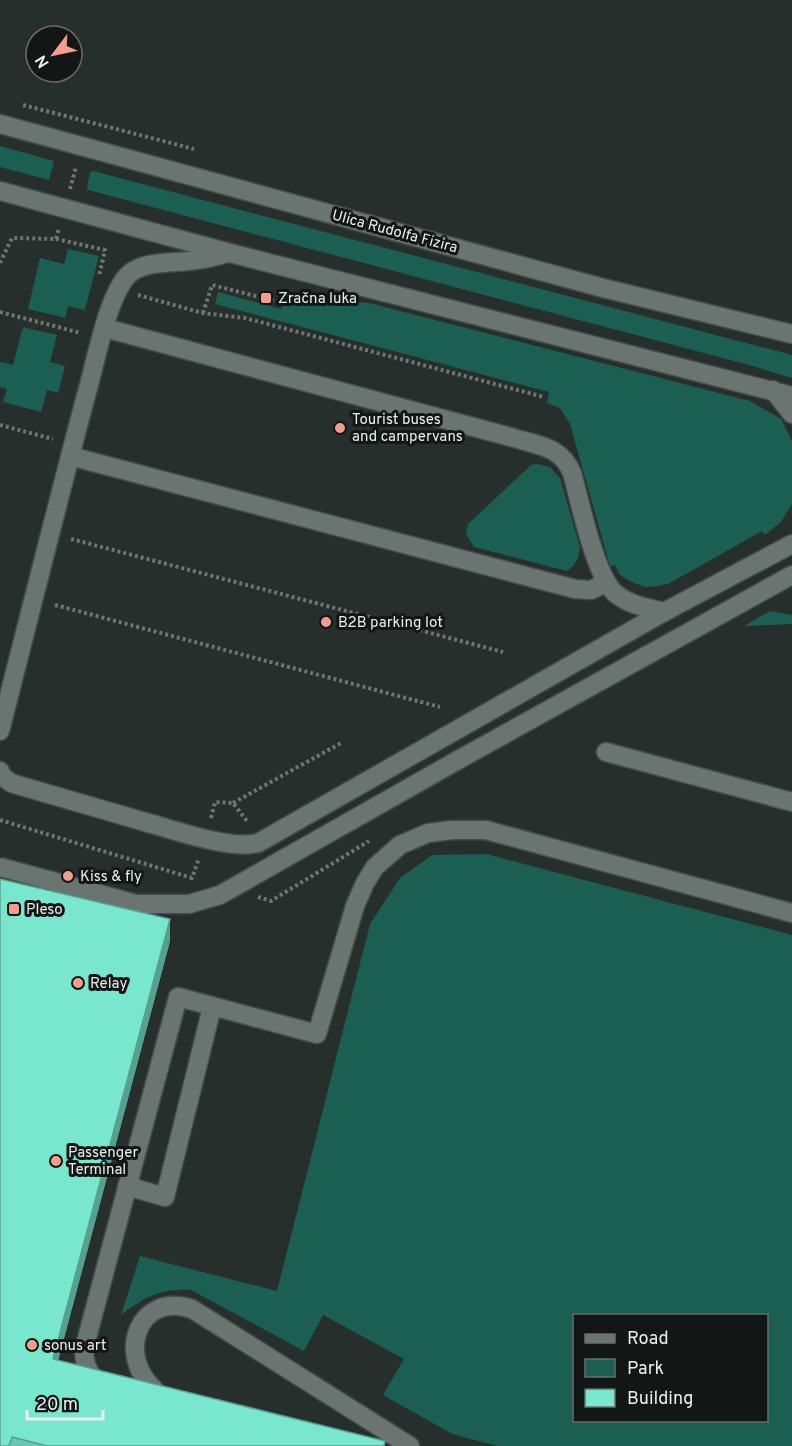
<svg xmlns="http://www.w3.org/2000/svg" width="792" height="1446" viewBox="0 0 792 1446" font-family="Overpass,sans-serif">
	<rect width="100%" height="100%" fill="#262f2c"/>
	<g fill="#1b5f52" fill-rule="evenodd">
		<path d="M0 146 54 161 49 180 0 167Z"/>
		<path d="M93 171 792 355V378L753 366 88 190 87 188 90 172Z"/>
		<path d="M68 249 99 256 85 310 68 306 65 318 28 309 40 258 64 264Z"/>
		<path d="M218 292 281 309 284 301 324 305 350 302 369 303 750 401 781 419 792 441V504L781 522 765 535 762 531 668 584 658 586 645 587 634 583 620 575 615 565 610 566 570 424 560 408 547 403 549 392 215 304Z"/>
		<path d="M23 327 57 335 50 362 65 366 58 393 47 390 41 412 3 402 7 389 0 387V362L13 365Z"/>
		<path d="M537 464 550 467 560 478 580 547C579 559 576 564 567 571L474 547 466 534 468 524 531 465Z"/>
		<path d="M770 611 792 615V624L744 626Z"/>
		<path d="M486 854 792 935V1446H498L452 1434 383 1395 404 1359 323 1315 304 1351 191 1290C160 1288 145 1297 121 1315L140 1256 277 1291 370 924 400 878 432 855ZM574 1316H766V1420H574Z"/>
	</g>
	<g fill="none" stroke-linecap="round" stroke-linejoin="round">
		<g stroke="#434b49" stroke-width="21">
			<g id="minor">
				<path d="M0 124 603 288 792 334"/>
				<path d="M0 191 230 253 792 396"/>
				<path d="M105 328 514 438C539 446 561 446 572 473 580 501 595 577 616 594 630 605 647 608 664 612"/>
				<path d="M773 390 792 414"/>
				<path d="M70 456 575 589 591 590 606 583"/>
				<path d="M0 731C29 618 57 504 87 392 96 361 107 299 127 276 143 259 176 264 197 260 207 259 218 256 228 253"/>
				<path d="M606 752 792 802"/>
				<path d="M458 760 792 575"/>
				<path d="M0 771 2 776 11 783C56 796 100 809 145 822 175 830 229 850 258 843L664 612 792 544"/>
				<path d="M127 1186 165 1197 212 1007"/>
				<path d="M146 1382C141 1384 134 1389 128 1389 100 1390 84 1376 84 1349L178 997 317 1034 355 906 365 883 375 867 400 845 428 833 452 830H486L792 913"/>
				<path d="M154 1389C116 1355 138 1291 192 1309L410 1446"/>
			</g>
		</g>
		<g stroke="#6e7673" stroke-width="4" stroke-dasharray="3 3" stroke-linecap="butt">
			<path d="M23 105 194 149"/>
			<path d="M70 189 76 167"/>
			<path d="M56 239 105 250 99 276"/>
			<path d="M0 263 12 238 56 239 59 228"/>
			<path d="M138 295 203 313 245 318 544 397"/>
			<path d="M0 312 81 333"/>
			<path d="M203 313 212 285 279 302"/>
			<path d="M0 425 53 439"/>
			<path d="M71 539 503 652"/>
			<path d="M55 605 440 707"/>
			<path d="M233 803 341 743"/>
			<path d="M211 818 215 802 233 803 247 821"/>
			<path d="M0 820 192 878 199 858"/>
			<path d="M258 897 271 901 369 841"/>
		</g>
		<use href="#minor" stroke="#6a7471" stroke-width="18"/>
		<g stroke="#434b49" stroke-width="21" stroke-linecap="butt">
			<path id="minor-bridge" d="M0 867 136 904H189L220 895 458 760"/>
		</g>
		<use href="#minor-bridge" stroke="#6a7471" stroke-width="18"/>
	</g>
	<path fill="#68c6b1" d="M170 941 58 1360 385 1446H0Z"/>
	<path fill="#55a190" d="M170 919V941L53 1380V1359Z"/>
	<path fill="#79e6ce" stroke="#55a190" stroke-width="1.5" d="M0 879 170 919 53 1359 385 1441 384 1446H47L12 1437 9 1446H0Z"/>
	<g fill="#f59c91" stroke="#121615" stroke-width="2">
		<rect x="260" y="292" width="12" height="12" rx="3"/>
		<circle cx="340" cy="428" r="6"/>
		<circle cx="326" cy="622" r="6"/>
		<circle cx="68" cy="876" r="6"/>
		<rect x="8" y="903" width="12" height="12" rx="3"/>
		<circle cx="78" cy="983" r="6"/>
		<circle cx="56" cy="1161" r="6"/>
		<circle cx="32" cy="1345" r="6"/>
	</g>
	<g text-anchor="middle" stroke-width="6" stroke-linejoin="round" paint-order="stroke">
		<g font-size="15" fill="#e9efed" stroke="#121615">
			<text transform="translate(395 231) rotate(15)" y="5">Ulica Rudolfa Fizira</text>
		</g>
		<g font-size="15" fill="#e9efed" stroke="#121615" text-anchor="start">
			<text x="278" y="303">Zračna luka</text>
			<text x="352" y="424">Tourist buses<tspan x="352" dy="17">and campervans</tspan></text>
			<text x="338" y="627">B2B parking lot</text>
			<text x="80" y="881">Kiss &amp; fly</text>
			<text x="26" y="914">Pleso</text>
			<text x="90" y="988">Relay</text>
			<text x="68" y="1157">Passenger<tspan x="68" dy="17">Terminal</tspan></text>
			<text x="44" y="1350">sonus art</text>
		</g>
	</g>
	<rect x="573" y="1314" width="195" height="108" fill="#121615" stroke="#686d6b" stroke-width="1.5"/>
	<rect x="585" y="1334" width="30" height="9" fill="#6a7471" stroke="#686d6b" stroke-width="1.5"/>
	<text x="627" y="1344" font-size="18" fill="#e9efed">Road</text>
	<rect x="585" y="1359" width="30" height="18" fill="#1b5f52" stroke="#686d6b" stroke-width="1.5"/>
	<text x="627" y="1374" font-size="18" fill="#e9efed">Park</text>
	<rect x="585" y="1389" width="30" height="18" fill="#79e6ce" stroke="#686d6b" stroke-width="1.5"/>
	<text x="627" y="1404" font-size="18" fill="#e9efed">Building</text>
	<g transform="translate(54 54) rotate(238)"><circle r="28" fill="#121615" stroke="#686d6b" stroke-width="1.5"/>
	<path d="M0-4.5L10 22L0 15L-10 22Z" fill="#f59c91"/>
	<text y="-9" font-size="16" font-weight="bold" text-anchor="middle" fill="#e9efed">N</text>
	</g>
	<path d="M27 1410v9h76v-9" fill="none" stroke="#e9efed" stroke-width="3"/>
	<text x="36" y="1410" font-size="18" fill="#e9efed" stroke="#121615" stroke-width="4.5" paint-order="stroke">20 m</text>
</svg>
